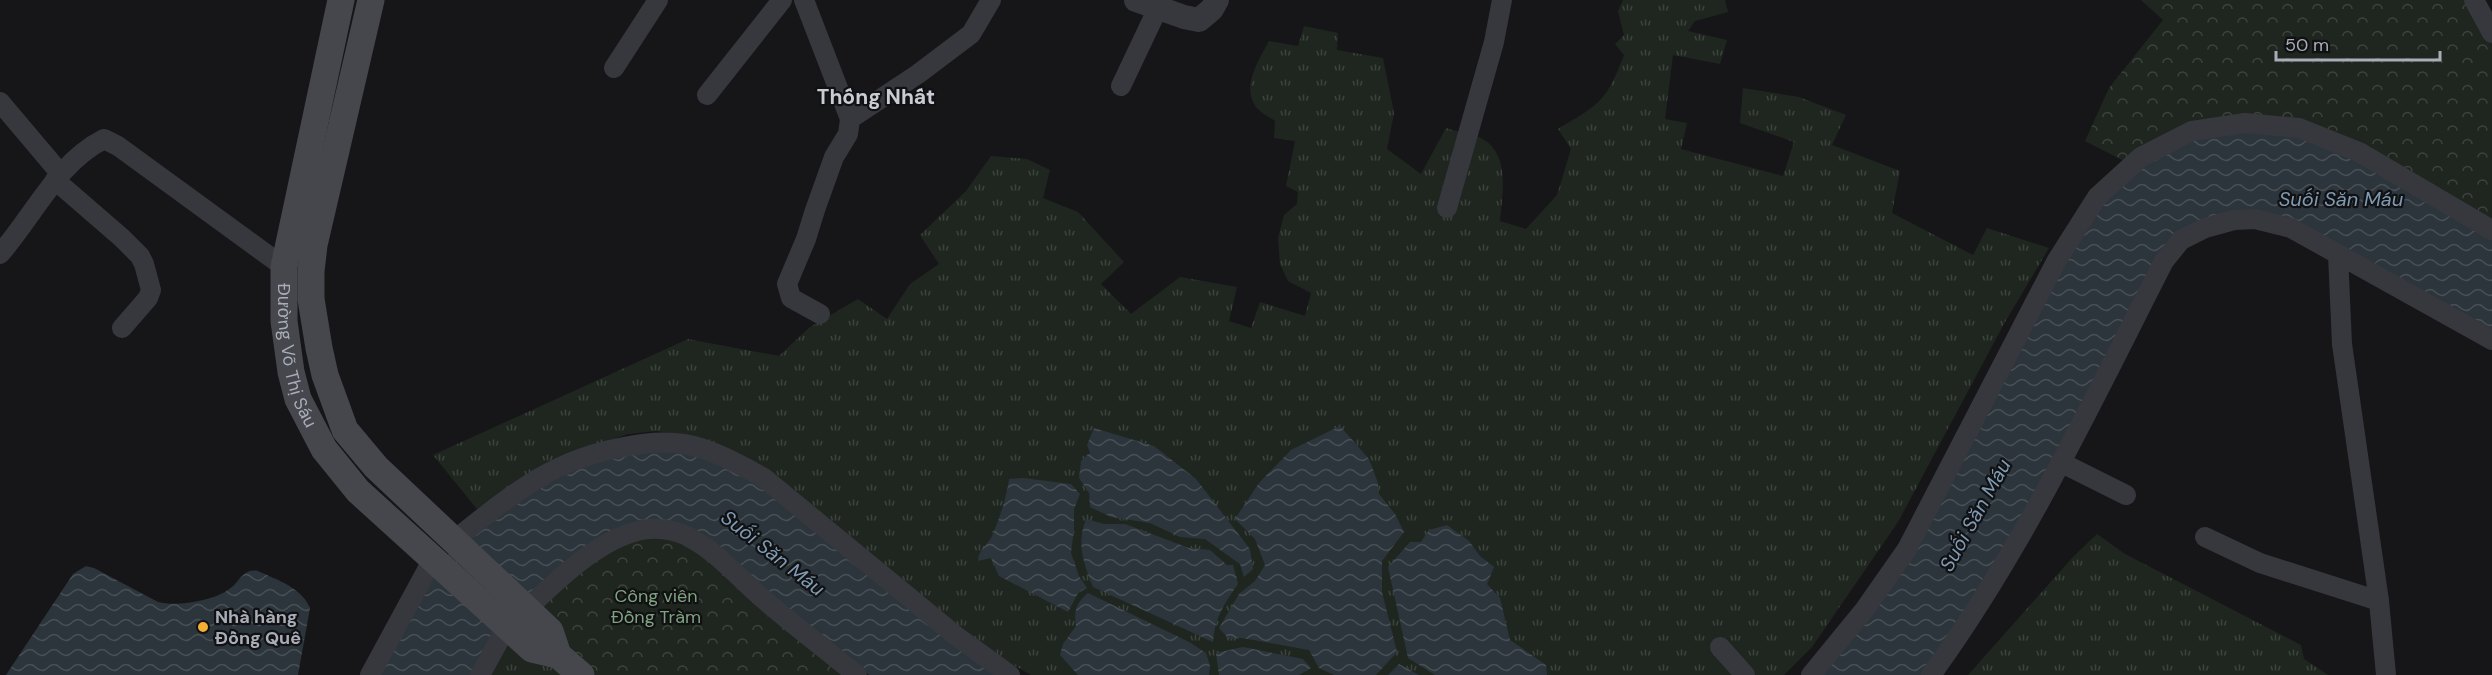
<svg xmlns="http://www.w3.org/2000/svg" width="2492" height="675" viewBox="0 0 2492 675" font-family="'DM Sans',sans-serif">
	<defs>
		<pattern id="grass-tufts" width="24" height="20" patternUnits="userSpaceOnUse" patternTransform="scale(1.5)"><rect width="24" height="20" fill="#1e261f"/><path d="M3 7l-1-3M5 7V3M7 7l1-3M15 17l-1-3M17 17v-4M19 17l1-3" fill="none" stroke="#3c433d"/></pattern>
		<pattern id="park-crowns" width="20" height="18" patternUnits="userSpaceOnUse" patternTransform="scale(1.5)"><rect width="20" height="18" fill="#1e261f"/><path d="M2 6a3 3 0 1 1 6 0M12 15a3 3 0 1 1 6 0" fill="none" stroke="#3c433d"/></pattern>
		<pattern id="water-waves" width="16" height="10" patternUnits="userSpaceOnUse" patternTransform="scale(1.5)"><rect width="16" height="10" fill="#2c353c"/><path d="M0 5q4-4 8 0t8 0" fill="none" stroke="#485056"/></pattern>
	</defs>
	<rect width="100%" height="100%" fill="#161618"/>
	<g fill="url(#grass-tufts)">
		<path d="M1623 0H1725L1728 12 1695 21 1688 31 1727 40 1720 64 1673 55 1665 119 1687 123 1681 149 1783 176 1794 142 1740 123 1743 88 1799 97 1846 115 1832 145 1900 171 1892 213 1973 255 1987 228 2049 248 2005 322 1898 522 1812 647 1784 675H1031L1008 662 915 593 757 464 714 442 657 431 628 434 548 462 477 509 433 455 688 339 779 356 810 327 858 299 887 319 910 284 939 264 920 235 966 191 991 156 1027 159 1050 170 1043 198 1078 212 1124 262 1101 284 1131 314 1180 277 1237 287 1229 321 1251 328 1260 302 1305 316 1311 293 1288 281 1280 264 1278 238 1284 215 1297 204 1298 192 1286 186 1295 141 1274 138 1275 121C1269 117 1261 113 1256 107 1241 86 1259 60 1269 41L1298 46 1304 26 1338 33 1337 50 1383 58 1394 113 1387 149 1421 174 1446 128C1458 132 1476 134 1486 141 1510 159 1502 196 1500 221L1526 229 1557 195 1571 149 1558 129C1600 104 1606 102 1624 55L1615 44 1624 35 1618 11Z"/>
		<path d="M2097 534 2125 554 2301 645 2304 659 2328 675H1968L2073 557Z"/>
		<path d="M506 644 574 675H489Z"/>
	</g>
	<g fill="url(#park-crowns)">
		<path d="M2141 0H2468L2492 43V222L2124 161 2085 141 2109 88 2163 20Z"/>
		<path d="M643 537 667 538 698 551 844 675H594L569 655 540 608 592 563 622 546Z"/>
	</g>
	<g fill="url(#water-waves)">
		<path d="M2244 130 2297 135 2354 159 2492 239V331L2293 220 2176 234 2017 531 1922 675H1821L1832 663 2064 264 2102 203 2144 164 2193 139Z"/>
		<path d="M1340 426 1369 459 1378 483 1379 494 1395 514 1404 532 1382 561V592L1397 652 1376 675H1334L1319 668 1309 650 1242 638 1229 639 1219 628 1239 594 1255 581 1265 565 1255 539 1235 519 1259 483 1291 450Z"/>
		<path d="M1094 428 1154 446 1196 479 1250 549 1253 569 1244 577 1240 564 1205 539 1180 537 1150 523 1111 517 1090 507 1089 493 1079 478 1081 461 1090 453 1087 445Z"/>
		<path d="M642 451 683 452 733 469 760 486 995 675H869L796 616 706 538 615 532 472 675H377L434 571 450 552 524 495 597 460Z"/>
		<path d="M1023 478 1071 484 1080 494 1074 509V529L1071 553 1079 576 1087 588 1078 593 1068 612 999 576 991 558 978 561C978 550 987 546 992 536 1000 517 1006 500 1009 479Z"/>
		<path d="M1086 519 1104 524H1125L1189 548 1210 550 1227 565H1233L1238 584C1225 602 1214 619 1213 642L1093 587C1084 564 1076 544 1086 519Z"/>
		<path d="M1447 525 1469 541 1480 556 1494 567 1487 584 1500 598 1510 640 1546 665 1547 675H1435L1408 658 1388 567 1410 542H1421L1429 530Z"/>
		<path d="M86 566 94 568 158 602C176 607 212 601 228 590 240 583 242 568 258 571 277 580 301 587 310 608L298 675H6L73 574Z"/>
		<path d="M1088 593 1189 642 1206 653 1210 666 1209 675H1078L1060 655 1063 644 1076 626C1074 611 1076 603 1088 593Z"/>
		<path d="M1243 647 1303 659 1311 668 1299 675H1219L1216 653Z"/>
		<path d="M1399 664 1417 674 1419 675H1388Z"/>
	</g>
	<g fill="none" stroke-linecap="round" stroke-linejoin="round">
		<g stroke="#37383d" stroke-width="20">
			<path d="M804 0 850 119 848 134 834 157 815 210 806 239 787 284 791 298 820 314"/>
			<path d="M2474 0 2492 33"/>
			<path d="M614 68 658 0"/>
			<path d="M1121 86 1158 8"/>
			<path d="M707 95 782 0"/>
			<path d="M0 102 60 173"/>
			<path d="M850 119 918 74 971 34 991 0"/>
			<path d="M55 180 122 238 140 256 144 264 151 290 148 298 122 328"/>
			<path d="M1447 208 1494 42 1502 0"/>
			<path d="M0 254C34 215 57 163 104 139L118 146 284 267"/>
			<path d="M2338 254 2342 344 2379 601 2386 675"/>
			<path d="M2060 462 2126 495"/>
			<path d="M2205 537 2260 563 2379 601"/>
			<path d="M453 541C509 497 552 459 624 447 643 443 664 441 684 444 710 448 741 465 764 478L955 635 1010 675"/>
			<path d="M527 609C557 580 600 538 642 530 657 527 674 530 687 536 715 550 738 577 761 597 792 624 825 649 857 675"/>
			<path d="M1720 647 1745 675"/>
			<path d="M370 675 433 559"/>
			<path d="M480 675 501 637 509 629"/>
			<path d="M1811 675 1865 609 1907 549 2057 260 2097 197 2141 157 2192 131 2245 123 2299 128 2359 152 2492 230"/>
			<path d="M1931 675C2024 547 2092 402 2164 261L2181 240 2205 228 2234 220 2255 219 2291 228 2492 340"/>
		</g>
		<path stroke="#37383d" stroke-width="24" d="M1136 0 1184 17 1199 20 1212 9 1217 0"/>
		<g stroke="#45474d" stroke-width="27">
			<path id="s1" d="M341 0 284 267V321L291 372 298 399 324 449 358 491 532 649 558 655 581 675"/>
			<path d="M371 0 314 245 311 271V299L319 348 325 375 345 430 376 467 550 631 558 655"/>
		</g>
	</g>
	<circle fill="#f2b134" stroke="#111113" stroke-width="2" cx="203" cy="627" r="6"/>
	<g text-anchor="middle" stroke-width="4.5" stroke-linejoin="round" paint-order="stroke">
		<g font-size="18" fill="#a8adb8" stroke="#111113">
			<text dy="6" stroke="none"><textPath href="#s1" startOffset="363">Đường Võ Thị Sáu</textPath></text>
		</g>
		<g font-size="18" fill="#7fa381" stroke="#111113">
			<text x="656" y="602">Công viên<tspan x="656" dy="21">Đồng Tràm</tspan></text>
		</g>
		<g font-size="18" font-weight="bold" fill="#a8adb8" stroke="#111113" text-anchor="start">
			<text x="215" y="623">Nhà hàng<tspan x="215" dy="21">Đồng Quê</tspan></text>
		</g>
		<g font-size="20" font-style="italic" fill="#7f9bb3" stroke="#111113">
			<text x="2341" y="206">Suối Săn Máu</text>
			<text transform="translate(1975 515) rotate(-61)" y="7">Suối Săn Máu</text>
			<text transform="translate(773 553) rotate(38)" y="7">Suối Săn Máu</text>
		</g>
		<g font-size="21" font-weight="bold" fill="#c9ccd4" stroke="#111113">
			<text x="876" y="104">Thống Nhất</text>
		</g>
	</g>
	<path d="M2276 51v9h164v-9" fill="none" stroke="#a8adb8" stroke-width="3"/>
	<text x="2285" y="51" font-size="18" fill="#a8adb8" stroke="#111113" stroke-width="4.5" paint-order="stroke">50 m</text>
</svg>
